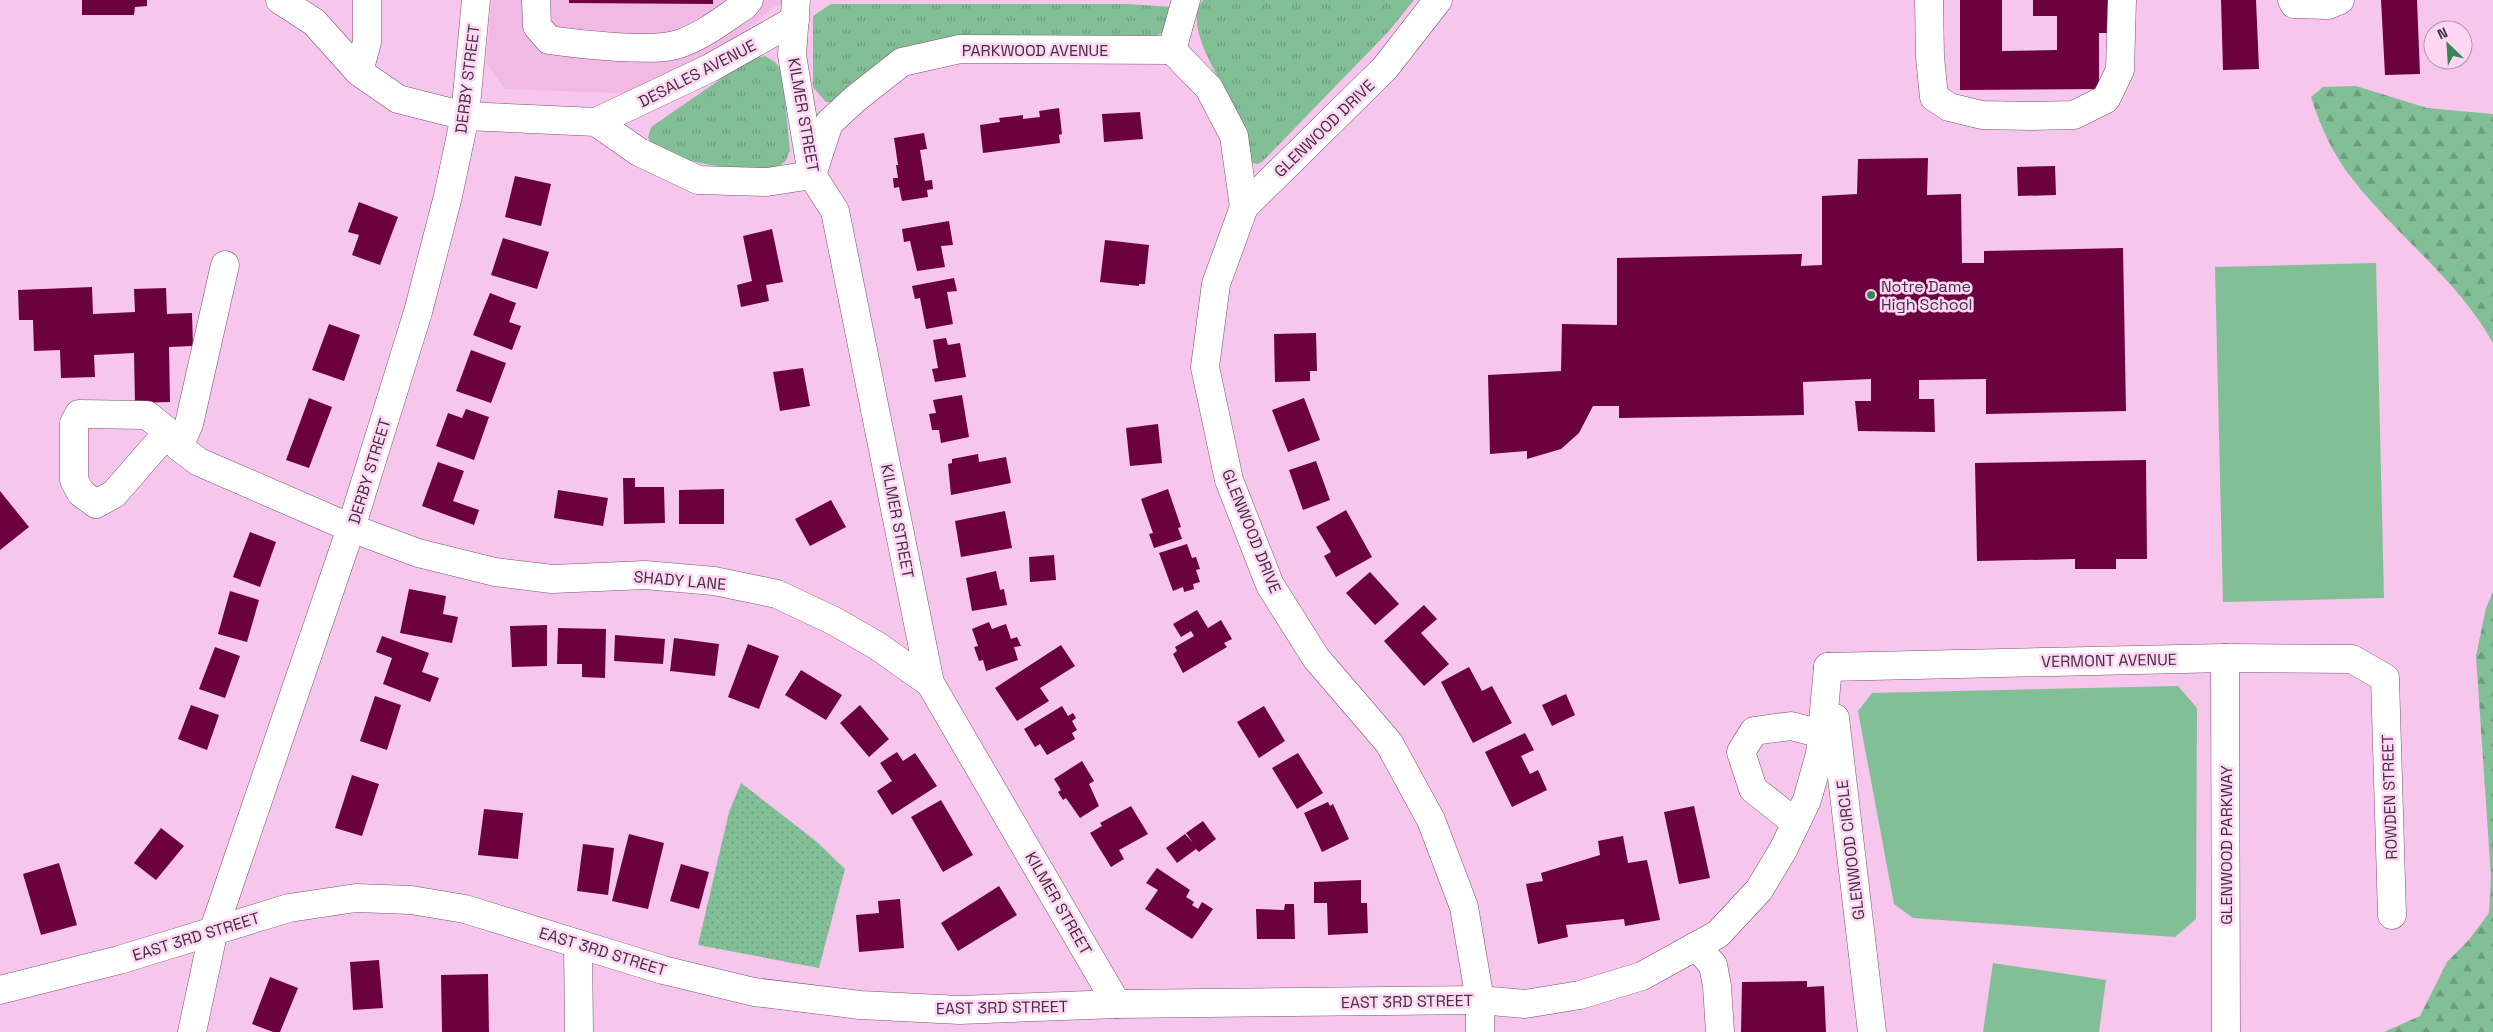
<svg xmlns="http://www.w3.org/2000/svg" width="2493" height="1032" viewBox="0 0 2493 1032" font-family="'Space Grotesk',sans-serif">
	<defs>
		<pattern id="grass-tufts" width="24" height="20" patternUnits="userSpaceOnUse" patternTransform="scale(1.25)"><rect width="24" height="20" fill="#82bf96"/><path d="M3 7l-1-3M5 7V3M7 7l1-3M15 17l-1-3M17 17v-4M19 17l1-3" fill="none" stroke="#6c9c7c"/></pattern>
		<pattern id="forest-firs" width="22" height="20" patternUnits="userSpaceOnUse" patternTransform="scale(1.25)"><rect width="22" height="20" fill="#82bf96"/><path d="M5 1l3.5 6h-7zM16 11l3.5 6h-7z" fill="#6c9c7c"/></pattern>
		<pattern id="park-dots" width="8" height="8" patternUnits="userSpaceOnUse" patternTransform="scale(1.25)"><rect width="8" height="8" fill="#82bf96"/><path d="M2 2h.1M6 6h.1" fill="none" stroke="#6c9c7c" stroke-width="1.8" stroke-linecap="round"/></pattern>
	</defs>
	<rect width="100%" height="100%" fill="#f7c6ec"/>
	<path fill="#f1b9e4" d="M492 0H788L774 7 717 52 641 94 505 89 486 63Z"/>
	<g fill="url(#grass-tufts)">
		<path d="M1203 0H1414L1389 31 1262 162 1257 164 1250 162C1247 149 1246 134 1241 121 1231 93 1179 28 1203 0Z"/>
		<path d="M831 4H1126L1173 7 1168 31 1149 38 938 40 834 102H826L813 87V16Z"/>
		<path d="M765 56 775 62 782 71 790 151 785 162 769 172C738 168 665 165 648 138L651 127 747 61Z"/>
	</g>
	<g fill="url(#forest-firs)">
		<path d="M2356 86 2427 108 2493 114V343C2458 280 2398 237 2354 181 2334 157 2320 126 2311 97L2323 87Z"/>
		<path d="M2493 592V1032H2384L2420 1016 2447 962 2468 941 2489 913 2491 877 2476 656 2486 608Z"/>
	</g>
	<path fill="url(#park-dots)" d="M741 783 817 842 845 869 819 968 698 945 729 812Z"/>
	<g fill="#82bf96">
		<path d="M2376 263 2384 598 2223 602 2215 267Z"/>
		<path d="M2178 686 2197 708 2196 919 2175 937 1913 918 1894 904 1858 711 1872 693Z"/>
		<path d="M1993 963 2106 980 2099 1032H1983Z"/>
	</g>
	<g fill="#6c013f">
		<path d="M82 0H147V6L135 7 134 15H82Z"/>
		<path d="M569 0H713V4L569 3Z"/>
		<path d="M1960 0H2002V51L2057 50V16H2033V0H2113V33H2099V89L1960 90Z"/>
		<path d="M2221 0H2256L2259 69 2223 70Z"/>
		<path d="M2381 0H2417L2420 74 2385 75Z"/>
		<path d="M1059 108 1062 134 1059 135 1060 143 983 153 980 125 1000 122 999 118 1023 115V119L1040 117 1039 111Z"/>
		<path d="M1140 112 1143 139 1104 142 1102 114Z"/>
		<path d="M924 133 927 149 920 150 925 181 932 180 933 189 927 190 928 197 902 201 899 187 894 188 893 178H898L896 165H898L894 138Z"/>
		<path d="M1928 158 1927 195 1961 194 1962 263H1984V251L2123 248 2126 411 1986 414V379L1919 380V399H1934L1935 432 1858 431 1855 401H1871V379L1803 382 1804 415 1619 418V406H1593L1579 433 1561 449 1527 459V451L1490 454 1488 375 1561 371 1562 324 1617 325V258L1802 254 1801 266 1822 265V196L1857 194 1858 159Z"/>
		<path d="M2055 166 2056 195 2018 196 2017 167Z"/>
		<path d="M515 176 551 184 541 226 505 217Z"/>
		<path d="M359 202 398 217 380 265 352 255 359 235 348 232Z"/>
		<path d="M949 221 953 245 941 246 945 267 917 271 910 241 904 242 902 229Z"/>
		<path d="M772 229 783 282 766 285 769 301 741 307 737 285 752 281 743 236Z"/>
		<path d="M503 238 549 252 537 289 491 275Z"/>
		<path d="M1105 240 1149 245 1145 284H1139V286L1100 282Z"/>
		<path d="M954 278 957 291 947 292 953 324 926 329 920 298 915 299 912 286Z"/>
		<path d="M92 287 93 314 135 312 134 289 166 288 167 314 192 313 193 346 169 347 170 402 135 403 134 353 94 355 95 377 61 378 60 350 34 351 33 320H19L18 290Z"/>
		<path d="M490 293 516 303 509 322 521 326 512 350 473 335Z"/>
		<path d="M329 324 360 335 344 381 312 370Z"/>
		<path d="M1316 333 1317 371H1310V381L1275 382 1274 334Z"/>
		<path d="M946 338 948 345 960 343 966 377 935 382 932 369 938 368 933 340Z"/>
		<path d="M471 350 506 363 491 403 456 391Z"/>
		<path d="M803 368 810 406 780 411 773 372Z"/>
		<path d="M962 395 969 437 941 443 939 430H932L929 414 936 413 933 400Z"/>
		<path d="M309 398 332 407 309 468 286 460Z"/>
		<path d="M1304 398 1320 440 1288 452 1272 410Z"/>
		<path d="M466 409 489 417 474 460 436 446 448 413 462 418Z"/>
		<path d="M1158 424 1162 463 1130 466 1126 428Z"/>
		<path d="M978 454 979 462 1006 457 1011 483 951 495 948 464 952 463V459Z"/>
		<path d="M2146 460 2147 559H2116V569H2075V559L1977 561 1975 463Z"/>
		<path d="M1316 461 1330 500 1303 510 1289 470Z"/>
		<path d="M438 462 464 471 453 501 479 510 474 525 422 506Z"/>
		<path d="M623 478H635V487H664L665 523 624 524Z"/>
		<path d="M724 489V524H679V490Z"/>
		<path d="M1168 489 1181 527 1178 528 1182 539 1154 548 1149 534 1153 533 1141 499Z"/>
		<path d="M558 490 608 498 603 526 554 518Z"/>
		<path d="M0 491 29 527 0 550Z"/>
		<path d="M831 500 846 527 810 546 795 519Z"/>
		<path d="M1346 510 1372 557 1336 577 1324 556 1331 552 1316 527Z"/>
		<path d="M1005 511 1012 548 961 557 955 521Z"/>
		<path d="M250 532 276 542 260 587 233 577Z"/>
		<path d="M1187 544 1192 558 1196 557 1200 569 1196 570 1200 582 1193 584 1194 589 1184 592 1183 587 1173 591 1159 553Z"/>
		<path d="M1054 555 1056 580 1030 582 1029 557Z"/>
		<path d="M996 571 1000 590 1004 589 1007 605 972 611 966 578Z"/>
		<path d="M1370 572 1399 604 1375 625 1346 593Z"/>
		<path d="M409 589 446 596 443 614 458 617 452 643 400 633Z"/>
		<path d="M230 591 259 600 247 642 218 634Z"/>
		<path d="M1424 605 1437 619 1421 633 1449 664 1424 686 1384 641Z"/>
		<path d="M1197 610 1208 628 1221 620 1232 639 1224 643 1227 647 1183 673 1173 654 1177 651 1175 647 1194 636 1191 631 1181 637 1173 624Z"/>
		<path d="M989 622 992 629 1006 624 1011 639 1017 637 1021 646 1014 647 1018 660 986 671 983 660 979 661 974 647 978 646 972 629Z"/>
		<path d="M547 625V666L512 667 510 626Z"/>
		<path d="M558 628 606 629 605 678 582 677V664H557Z"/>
		<path d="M615 635 665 639 663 664 614 661Z"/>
		<path d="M382 636 429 653 422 672 439 678 430 702 383 684 392 658 376 652Z"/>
		<path d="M674 638 719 644 715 676 670 671Z"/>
		<path d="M748 644 779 656 759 709 728 697Z"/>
		<path d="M1061 645 1075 666 1040 688 1049 701 1017 721 995 688Z"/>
		<path d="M215 647 240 656 225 698 199 689Z"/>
		<path d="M1469 667 1482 691 1492 686 1512 723 1473 743 1441 682Z"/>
		<path d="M801 670 842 695 826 720 785 695Z"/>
		<path d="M1566 694 1575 715 1552 726 1542 705Z"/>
		<path d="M375 696 401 705 387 750 360 741Z"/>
		<path d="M191 705 219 715 207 750 178 739Z"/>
		<path d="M860 705 889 739 869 757 840 723Z"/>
		<path d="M1062 706 1068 716 1073 713 1076 718 1072 721 1077 730 1072 733 1075 739 1047 755 1040 744 1035 747 1024 729Z"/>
		<path d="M1264 706 1285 741 1259 758 1237 722Z"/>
		<path d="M1525 733 1534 750 1521 756 1530 774 1538 770 1547 790 1512 807 1485 752Z"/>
		<path d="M897 752 903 761 915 753 937 786 892 815 877 791 892 781 880 763Z"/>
		<path d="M1298 753 1323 793 1297 809 1272 768Z"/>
		<path d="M1082 761 1094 781 1089 784 1099 806 1080 818 1066 798 1063 800 1058 792 1061 790 1054 779Z"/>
		<path d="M352 775 379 784 362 836 335 828Z"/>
		<path d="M941 800 973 855 943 872 911 817Z"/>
		<path d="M1328 802 1330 806 1333 804 1349 839 1322 852 1304 813Z"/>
		<path d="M1131 806 1148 834 1119 850 1124 859 1111 867 1090 833 1102 826 1100 823Z"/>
		<path d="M1694 806 1710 878 1679 884 1664 812Z"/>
		<path d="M484 809 523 813 518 859 478 855Z"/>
		<path d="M1203 821 1216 839 1199 852 1196 849 1177 863 1166 848 1185 834 1193 843 1186 833Z"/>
		<path d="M161 828 184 846 156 880 134 863Z"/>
		<path d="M629 834 664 843 648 909 612 901Z"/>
		<path d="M1623 836 1628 863 1647 860 1660 920 1625 926 1624 919 1566 925 1568 937 1538 944 1526 884 1543 881 1541 873 1600 855 1598 841Z"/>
		<path d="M583 844 614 848 608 895 577 891Z"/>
		<path d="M59 863 77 925 41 935 23 874Z"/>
		<path d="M681 864 709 872 699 909 670 901Z"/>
		<path d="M1157 868 1190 890 1186 897 1194 902 1192 905 1198 909 1202 902 1213 909 1192 939 1145 909 1158 890 1146 883Z"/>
		<path d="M1361 880V903H1367L1368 933 1328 935 1327 903H1314V882Z"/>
		<path d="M999 886 1017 915 958 951 941 923Z"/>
		<path d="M900 899 904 948 859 952 856 915 879 913 878 901Z"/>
		<path d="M1285 904H1294L1295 939H1257L1256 909 1284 910Z"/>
		<path d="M379 960 383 1008 353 1010 350 962Z"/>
		<path d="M488 974 489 1032H442L441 975Z"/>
		<path d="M270 977 298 988 280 1032H273L252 1024Z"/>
		<path d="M1807 981V987L1824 986 1826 1032H1741L1742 982Z"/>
	</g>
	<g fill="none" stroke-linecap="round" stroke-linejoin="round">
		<g stroke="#7b5172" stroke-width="29">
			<g id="minor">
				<path d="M280 0 314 22 359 72 398 99 465 116 596 122 639 152 698 180 767 182 812 175 829 123 855 99 902 62 960 49 1172 50"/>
				<path d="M536 0 537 26 549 40C577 44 654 53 679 44 703 36 724 19 745 5L749 0"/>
				<path d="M796 0 792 55 812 175 835 211 930 683 1117 1004"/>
				<path d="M1438 0 1385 68 1244 207 1216 284 1205 367 1229 480 1270 585 1316 658 1389 743 1431 820 1464 907 1480 1000V1032"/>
				<path d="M1929 0 1930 57 1934 97 1949 107 1982 115 2030 116 2074 115 2106 99 2120 70 2122 0"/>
				<path d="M2292 0 2294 4 2328 5 2340 0"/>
				<path d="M1172 50 1209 88 1234 136 1244 207"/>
				<path d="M1172 50 1186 0"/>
				<path d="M359 72 367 42V0"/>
				<path d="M596 122 710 68 795 20"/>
				<path d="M168 432 114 494 96 504 81 493 74 480V423L79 414 147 415 168 432 179 447 199 462 351 528 418 553 495 572 552 579 645 575 714 581 777 594 834 621 876 645 930 683"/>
				<path d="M179 447 189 424 225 265"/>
				<path d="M2225 658 2226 1032"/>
				<path d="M1828 667 2225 658 2352 659 2385 678 2392 915"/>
				<path d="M1835 718 1872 1032"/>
				<path d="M1796 823 1753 789 1741 752 1754 731 1791 726 1822 734"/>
				<path d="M578 944 579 1032"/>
				<path d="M1696 946 1713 965 1717 986 1720 1032"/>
				<path d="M0 990 119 960 289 908 356 898 411 900 465 909 663 970 754 992 860 1005 960 1010 1117 1004 1480 1000 1525 1004 1580 995 1642 976 1718 934 1759 890 1783 850 1807 800 1820 754 1828 667"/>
				<path d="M192 1032 214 929 351 528 418 312 448 196 465 116 476 0"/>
			</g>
		</g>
		<use href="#minor" stroke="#fff" stroke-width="28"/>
	</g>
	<circle fill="#358555" stroke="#ffd7f5" stroke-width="2" cx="1871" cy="295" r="5"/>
	<g text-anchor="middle" stroke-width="5" stroke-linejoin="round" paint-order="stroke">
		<g font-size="16" fill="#43303f" stroke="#ffd7f5">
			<text x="1035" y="56">PARKWOOD AVENUE</text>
			<text transform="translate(697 73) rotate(-27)" y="6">DESALES AVENUE</text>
			<text transform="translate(467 79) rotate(-83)" y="6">DERBY STREET</text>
			<text transform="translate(804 115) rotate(80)" y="6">KILMER STREET</text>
			<text transform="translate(1324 128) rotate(-44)" y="6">GLENWOOD DRIVE</text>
			<text transform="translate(369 471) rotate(-73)" y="6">DERBY STREET</text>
			<text transform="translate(898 521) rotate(79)" y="6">KILMER STREET</text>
			<text transform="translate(1252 531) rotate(68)" y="6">GLENWOOD DRIVE</text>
			<text transform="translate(680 580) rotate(5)" y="6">SHADY LANE</text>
			<text transform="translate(2109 660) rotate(-1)" y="6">VERMONT AVENUE</text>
			<text transform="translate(2389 797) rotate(-92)" y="6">ROWDEN STREET</text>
			<text transform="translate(2226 845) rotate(-90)" y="6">GLENWOOD PARKWAY</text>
			<text transform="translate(1850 850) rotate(-97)" y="6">GLENWOOD CIRCLE</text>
			<text transform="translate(1059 903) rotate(60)" y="6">KILMER STREET</text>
			<text transform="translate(196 936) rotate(-17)" y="6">EAST 3RD STREET</text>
			<text transform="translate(603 951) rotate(17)" y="6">EAST 3RD STREET</text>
			<text transform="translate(1407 1001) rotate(-1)" y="6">EAST 3RD STREET</text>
			<text transform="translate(1002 1007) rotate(-1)" y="6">EAST 3RD STREET</text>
		</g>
		<g font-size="16" fill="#43303f" stroke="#ffd7f5" text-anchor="start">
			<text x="1881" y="292">Notre Dame<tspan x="1881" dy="18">High School</tspan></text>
		</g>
	</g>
	<g transform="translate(2448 45) rotate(335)"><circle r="24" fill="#ffd7f5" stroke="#b494ac"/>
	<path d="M0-4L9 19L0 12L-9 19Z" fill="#358555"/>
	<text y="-8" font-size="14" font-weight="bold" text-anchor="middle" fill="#43303f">N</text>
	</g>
</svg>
